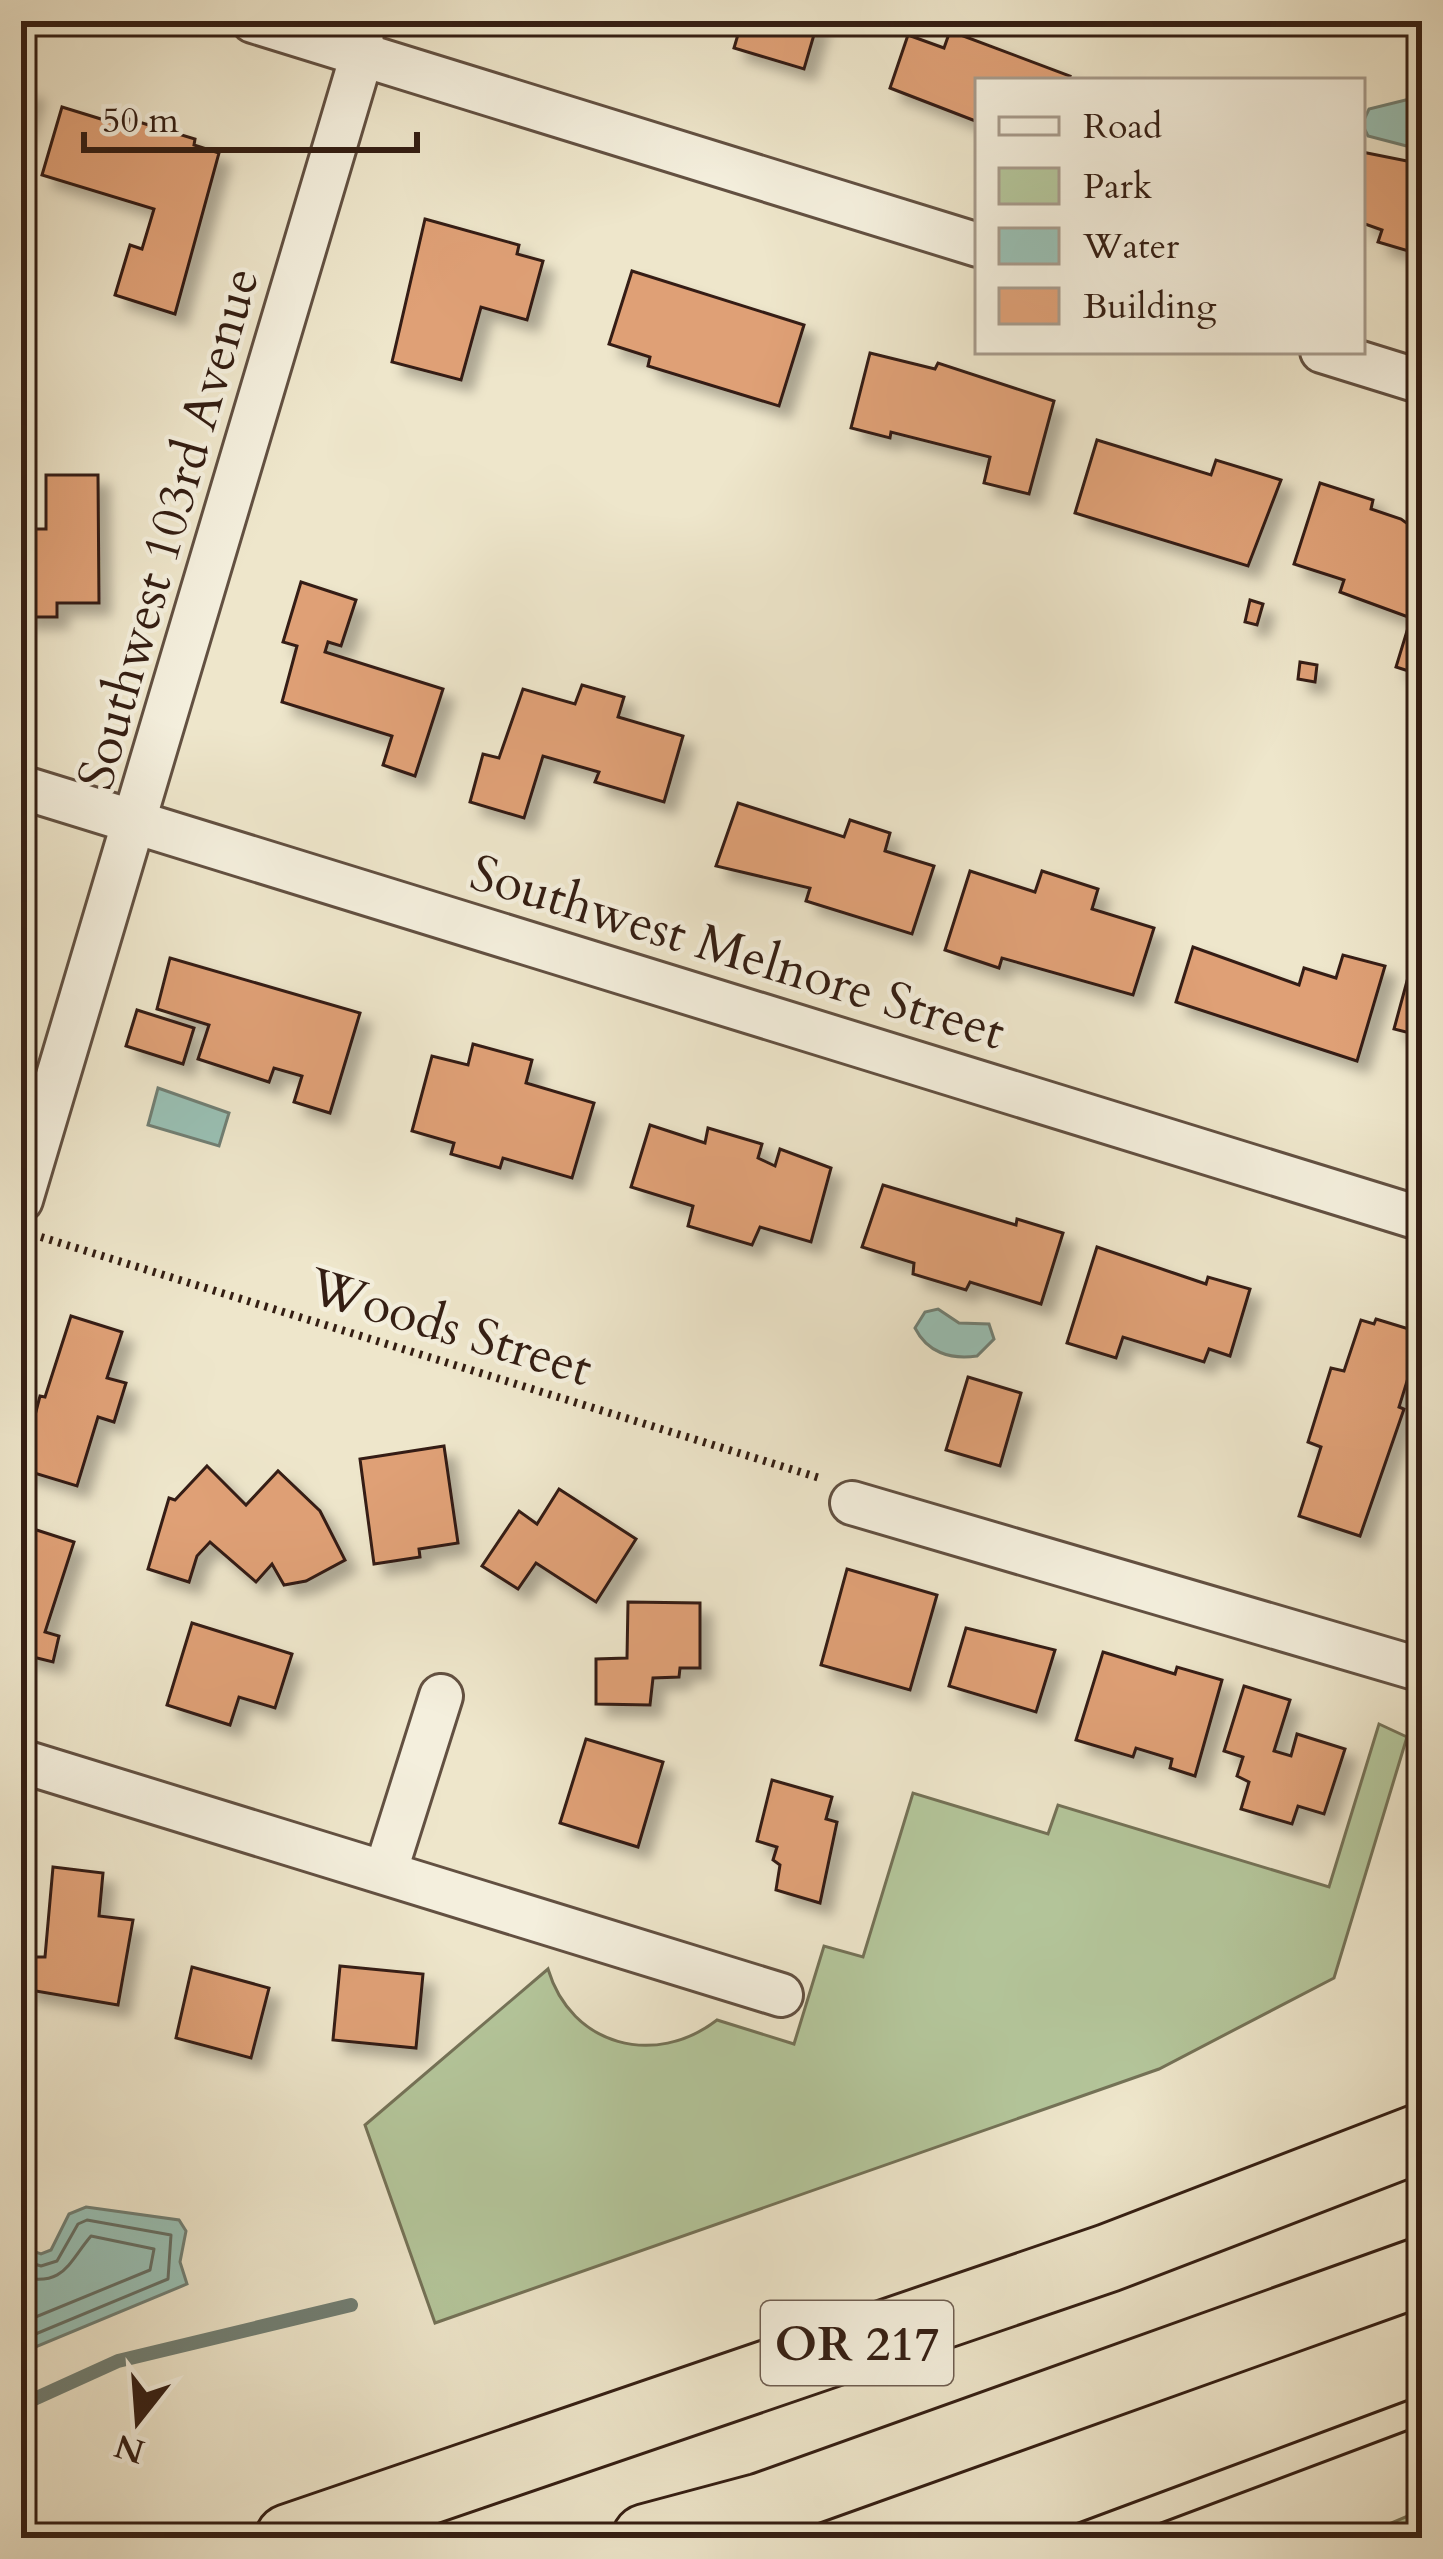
<svg xmlns="http://www.w3.org/2000/svg" width="1443" height="2559" viewBox="0 0 1443 2559" font-family="Cardo,serif">
	<defs>
		<filter id="shadow"><feDropShadow dx="11" dy="11" stdDeviation="6" flood-color="#0004"/></filter>
	</defs>
	<rect width="100%" height="100%" fill="#eee6cb"/>
	<filter id="stains"><feTurbulence type="fractalNoise" baseFrequency=".00167" numOctaves="4"/><feColorMatrix values="0 0 0 0 .2 0 0 0 0 .09 0 0 0 0 .02 0 0 0 .5 -.17"/></filter>
	<radialGradient id="worn" r=".72"><stop offset=".6" stop-color="#630" stop-opacity="0"/><stop offset="1" stop-color="#630" stop-opacity=".3"/></radialGradient>
	<g fill="#b4c69b" stroke="#747257" stroke-width="3">
		<path d="M1379 1724 1407 1737 1334 1978 1159 2069 435 2323 365 2125 548 1969C571 2046 655 2068 717 2020L794 2044 824 1946 863 1957 913 1793 1048 1834 1058 1805 1329 1887Z"/>
		<path d="M1422 2510V2538H1356Z"/>
	</g>
	<g fill="#99c0b4" stroke="#717f74" stroke-width="3">
		<path d="M1422 96V150L1368 136 1362 124 1369 109Z"/>
		<path d="M158 1088 229 1113 219 1146 148 1125Z"/>
		<path d="M938 1309 959 1323 989 1324 994 1339 977 1356C950 1360 927 1352 915 1328L925 1312Z"/>
		<path d="M86 2207 179 2220 186 2231 180 2262 187 2284 21 2353V2247L41 2254 51 2250 69 2214Z"/>
	</g>
	<g fill="none" stroke-linecap="round" stroke-linejoin="round">
		<g stroke="#666f64" stroke-width="3">
			<path d="M21 2260 41 2266 57 2261 78 2224 87 2220 171 2235 168 2279 21 2340"/>
			<path d="M21 2277C64 2287 68 2263 91 2236L154 2249 150 2270 21 2323"/>
		</g>
		<path stroke="#717f74" stroke-width="14" d="M21 2405 118 2361 351 2305"/>
	</g>
	<g fill="#dfa076" stroke="#341e13" stroke-width="3" filter="url(#shadow)">
		<path d="M742 21H818L804 69 734 48Z"/>
		<path d="M950 31 1070 76 1068 81H978V122L890 88 908 35 944 48Z"/>
		<path d="M21 87 33 90 21 131Z"/>
		<path d="M62 107 127 127 129 119 195 139 194 145 219 153 175 314 115 295 130 245 142 249 154 209 42 175Z"/>
		<path d="M1362 152 1422 164V255L1378 242 1382 230 1362 223Z"/>
		<path d="M425 219 519 245 517 254 543 261 527 320 481 307 461 380 392 362Z"/>
		<path d="M632 271 804 325 779 406 648 366 650 357 609 344Z"/>
		<path d="M870 353 935 369 938 363 1054 401 1029 494 984 483 990 457 891 432 890 438 851 428Z"/>
		<path d="M1097 440 1211 475 1216 460 1281 480 1248 566 1075 513Z"/>
		<path d="M46 475H98L99 603H57V617H21V529H46Z"/>
		<path d="M1320 483 1373 500 1371 509 1401 519 1422 534V683L1421 675 1396 667 1411 618 1340 592 1344 580 1294 564Z"/>
		<path d="M301 582 356 600 341 646 328 642 325 652 443 689 415 776 383 765 392 736 282 702 297 646 283 642Z"/>
		<path d="M1250 600 1263 604 1257 625 1245 622Z"/>
		<path d="M1300 662 1317 665 1315 682 1298 679Z"/>
		<path d="M582 685 624 697 618 717 683 736 664 802 595 782 599 772 543 756 524 818 470 802 483 754 499 758 523 689 575 704Z"/>
		<path d="M738 803 844 837 850 820 890 833 885 851 934 866 912 934 806 901 810 888 716 866Z"/>
		<path d="M970 871 1035 892 1042 871 1098 889 1092 909 1154 928 1133 995 1002 958 999 968 945 950Z"/>
		<path d="M1193 947 1299 985 1304 968 1336 978 1343 955 1385 966 1357 1061 1176 1002Z"/>
		<path d="M170 958 360 1013 330 1113 294 1102 302 1076 274 1068 269 1082 198 1059 209 1025 157 1009Z"/>
		<path d="M1413 959 1422 962V1036L1394 1029Z"/>
		<path d="M137 1010 194 1028 183 1064 126 1046Z"/>
		<path d="M473 1044 532 1060 526 1083 594 1103 572 1178 503 1158 500 1168 451 1154 454 1143 412 1131 432 1056 468 1065Z"/>
		<path d="M650 1125 705 1143 708 1128 762 1144 758 1158 775 1166 780 1149 831 1168 811 1242 760 1227 752 1245 688 1226 693 1206 631 1187Z"/>
		<path d="M883 1185 1016 1225 1017 1219 1063 1233 1041 1304 970 1282 966 1290 913 1274 914 1263 862 1247Z"/>
		<path d="M1097 1247 1206 1284 1208 1277 1250 1289 1230 1356 1209 1349 1204 1362 1123 1337 1116 1358 1067 1343Z"/>
		<path d="M71 1316 122 1332 107 1378 126 1383 114 1422 98 1417 77 1486 21 1469 40 1396 45 1397Z"/>
		<path d="M1376 1319 1422 1333 1399 1407 1404 1409 1360 1536 1299 1516 1321 1447 1308 1442 1331 1368 1344 1371 1361 1320 1374 1324Z"/>
		<path d="M968 1377 1021 1393 1000 1466 946 1450Z"/>
		<path d="M444 1446 458 1543 419 1549 420 1557 374 1564 360 1459Z"/>
		<path d="M207 1466 246 1505 278 1471 320 1511 345 1560 306 1581 284 1585 272 1564 256 1582 210 1542 197 1556 189 1582 148 1569 169 1498 175 1500Z"/>
		<path d="M559 1489 636 1539 596 1602 536 1563 518 1589 482 1566 519 1511 537 1524Z"/>
		<path d="M21 1525 74 1542 45 1632 59 1636 53 1662 21 1654Z"/>
		<path d="M847 1569 937 1595 910 1690 821 1665Z"/>
		<path d="M628 1602 700 1603V1668H680L679 1677 653 1678 650 1705 596 1704V1659L627 1658Z"/>
		<path d="M192 1623 292 1654 275 1708 239 1697 230 1725 167 1705Z"/>
		<path d="M966 1628 1055 1650 1036 1712 949 1686Z"/>
		<path d="M1103 1652 1175 1674 1177 1667 1222 1680 1195 1776 1170 1768 1172 1759 1136 1748 1133 1757 1076 1740Z"/>
		<path d="M1244 1686 1290 1700 1274 1751 1291 1756 1297 1734 1345 1749 1324 1814 1298 1806 1292 1824 1241 1809 1249 1782 1237 1776 1243 1757 1224 1751Z"/>
		<path d="M586 1739 663 1762 638 1847 560 1823Z"/>
		<path d="M772 1780 832 1797 826 1819 837 1822 820 1903 776 1890 780 1865 773 1860 777 1847 757 1841Z"/>
		<path d="M1422 1785V1832L1408 1789Z"/>
		<path d="M53 1867 103 1873 99 1916 133 1920 118 2005 24 1989 25 1957H45Z"/>
		<path d="M340 1966 423 1974 416 2048 333 2040Z"/>
		<path d="M192 1967 269 1988 251 2058 176 2038Z"/>
	</g>
	<g fill="none" stroke-linecap="round" stroke-linejoin="round">
		<g stroke="#625041" stroke-width="48">
			<g id="street">
				<path d="M253 21 978 245"/>
				<path d="M1322 351 1422 382"/>
				<path d="M21 787 1422 1219"/>
				<path d="M21 1200 362 55 361 21"/>
				<path d="M852 1503 1422 1670"/>
				<path d="M21 1761 781 1995"/>
				<path d="M386 1870 441 1696"/>
			</g>
		</g>
		<g stroke="#341e13" stroke-width="72">
			<g id="highway">
				<path d="M289 2538 1108 2258 1422 2137"/>
				<path d="M646 2538 762 2507 1422 2271"/>
			</g>
		</g>
		<path stroke="#341e13" stroke-width="8" stroke-dasharray="3 6" stroke-linecap="butt" d="M41 1237 823 1479"/>
		<use href="#street" stroke="#f4efdd" stroke-width="42"/>
		<use href="#highway" stroke="#eee6cb" stroke-width="66"/>
		<g stroke="#341e13" stroke-width="3">
			<path d="M1038 2538 1422 2395"/>
			<path d="M1121 2538 1422 2425"/>
		</g>
	</g>
	<g text-anchor="middle" stroke-width="9" stroke-linejoin="round" paint-order="stroke">
		<rect fill="#f4efdd" stroke="#6e5d50" stroke-width="3" x="761" y="2301" width="192" height="84" rx="9"/>
		<g font-size="48" font-weight="bold" fill="#341e13">
			<text x="857" y="2360">OR 217</text>
		</g>
		<g font-size="51" fill="#341e13" stroke="#f4efdd">
			<text transform="translate(167 528) rotate(-74)" y="18">Southwest 103rd Avenue</text>
			<text transform="translate(738 951) rotate(17)" y="18">Southwest Melnore Street</text>
			<text transform="translate(451 1326) rotate(17)" y="18">Woods Street</text>
		</g>
	</g>
	<rect width="1443" height="2559" fill="none" stroke="#eee6cb" stroke-width="72"/>
	<rect x="24" y="24" width="1395" height="2511" fill="none" stroke="#341e13" stroke-width="6"/>
	<rect x="36" y="36" width="1371" height="2487" fill="none" stroke="#341e13" stroke-width="3"/>
	<rect x="975" y="78" width="390" height="276" fill="#f4efdd" stroke="#a79b8c" stroke-width="3"/>
	<rect x="999" y="117" width="60" height="18" fill="#f4efdd" stroke="#a79b8c" stroke-width="3"/>
	<text x="1083" y="138" font-size="36" fill="#341e13">Road</text>
	<rect x="999" y="168" width="60" height="36" fill="#b4c69b" stroke="#a79b8c" stroke-width="3"/>
	<text x="1083" y="198" font-size="36" fill="#341e13">Park</text>
	<rect x="999" y="228" width="60" height="36" fill="#99c0b4" stroke="#a79b8c" stroke-width="3"/>
	<text x="1083" y="258" font-size="36" fill="#341e13">Water</text>
	<rect x="999" y="288" width="60" height="36" fill="#dfa076" stroke="#a79b8c" stroke-width="3"/>
	<text x="1083" y="318" font-size="36" fill="#341e13">Building</text>
	<g transform="translate(138 2421) rotate(197)" stroke="#f4efdd" stroke-width="9" paint-order="stroke">
	<path d="M0-9L21 45L0 30L-21 45Z" fill="#341e13"/>
	<text y="-18" font-size="33" font-weight="bold" text-anchor="middle" fill="#341e13">N</text>
	</g>
	<path d="M84 132v18h333v-18" fill="none" stroke="#341e13" stroke-width="6"/>
	<text x="102" y="132" font-size="36" fill="#341e13" stroke="#f4efdd" stroke-width="9" paint-order="stroke">50 m</text>
	<rect width="100%" height="100%" filter="url(#stains)"/>
	<rect width="100%" height="100%" fill="url(#worn)"/>
</svg>
